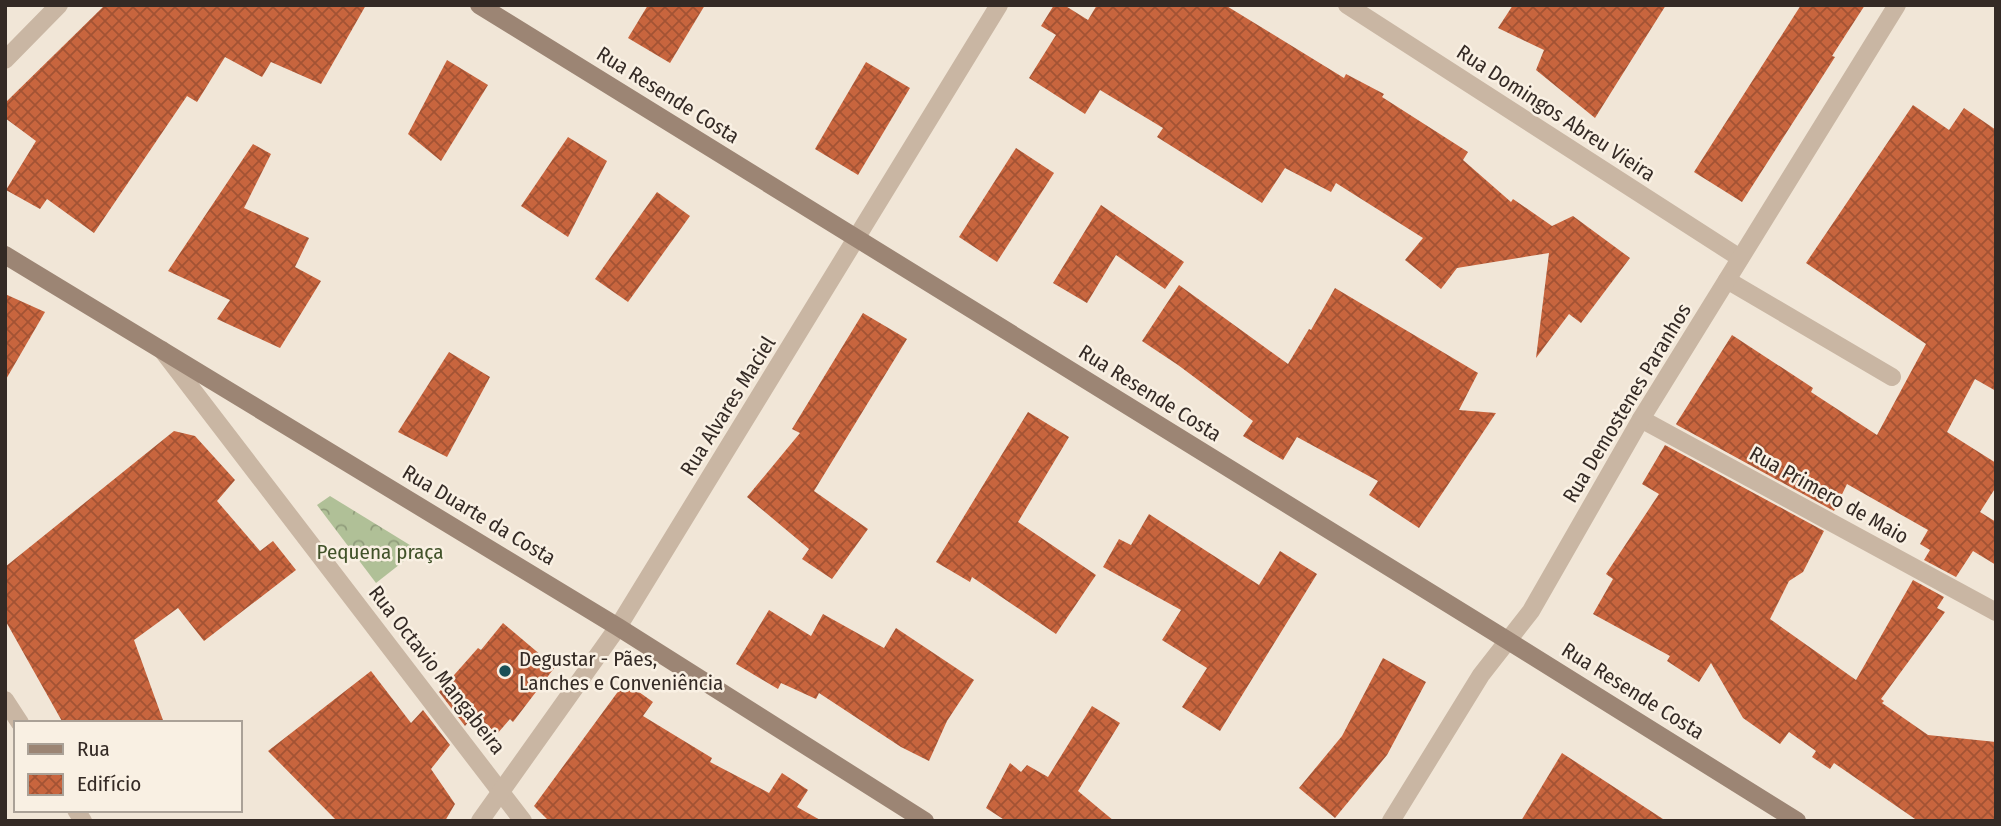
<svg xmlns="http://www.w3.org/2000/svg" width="2001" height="826" viewBox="0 0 2001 826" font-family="'Fira Sans Condensed',sans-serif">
	<defs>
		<pattern id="park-crowns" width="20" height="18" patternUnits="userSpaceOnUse" patternTransform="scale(1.75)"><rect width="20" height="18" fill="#b0c097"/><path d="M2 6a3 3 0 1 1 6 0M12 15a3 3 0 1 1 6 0" fill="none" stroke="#909c7b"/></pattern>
		<pattern id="building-cross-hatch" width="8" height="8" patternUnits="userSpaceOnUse" patternTransform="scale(1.75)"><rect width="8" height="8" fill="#c8653e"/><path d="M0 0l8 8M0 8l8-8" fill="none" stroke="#a35334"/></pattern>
	</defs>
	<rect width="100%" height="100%" fill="#f1e6d7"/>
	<path fill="url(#park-crowns)" d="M330 496 418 550 376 583 317 505Z"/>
	<g fill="url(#building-cross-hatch)">
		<path d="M105 5H366L321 84 271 62 262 77 225 57 197 102 187 96 94 233 47 199 40 209 6 190 36 141 5 118V103Z"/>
		<path d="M648 5H705L670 63 628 38Z"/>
		<path d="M1054 5H1064L1088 20 1097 5H1225L1344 78 1346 74 1384 94 1382 97 1468 152 1463 160 1511 202 1513 199 1552 226 1573 216 1630 258 1581 323 1569 314 1536 358 1549 253 1457 268 1441 289 1405 260 1423 238 1336 183 1331 192 1285 168 1262 203 1157 137 1163 128 1100 90 1085 114 1029 78 1056 35 1041 26Z"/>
		<path d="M1513 5H1666L1595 118 1536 70 1544 50 1498 28Z"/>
		<path d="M1801 5H1865L1832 56 1835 57 1742 202 1694 172Z"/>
		<path d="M447 60 488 85 441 161 408 134Z"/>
		<path d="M866 62 910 88 858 175 815 149Z"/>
		<path d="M1913 105 1949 130 1964 108 1996 130V391L1975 379 1947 432 1996 463V487L1980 512 1996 522V565L1973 551 1956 577 1924 560 1930 550 1920 544 1928 530 1847 484 1834 511 1677 425 1676 424 1732 335 1813 388 1811 392 1877 435 1926 344 1806 263Z"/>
		<path d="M568 137 607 161 568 237 521 206Z"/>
		<path d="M253 144 271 154 244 208 309 238 295 267 321 281 280 348 217 319 230 300 168 271Z"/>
		<path d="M1016 148 1054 173 997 262 959 237Z"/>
		<path d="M657 192 690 216 628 302 595 279Z"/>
		<path d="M1101 205 1184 262 1165 289 1116 255 1087 303 1053 283Z"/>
		<path d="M1179 285 1288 364 1309 329 1311 330 1335 288 1478 373 1459 410 1496 413 1419 528 1369 495 1378 481 1297 437 1283 460 1243 436 1253 421 1178 365 1142 341Z"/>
		<path d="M5 294 45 312 5 381Z"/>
		<path d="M863 313 907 339 814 491 868 529 832 579 802 559 809 549 747 497 800 433 792 429Z"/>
		<path d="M449 352 490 377 447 457 398 432Z"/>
		<path d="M1028 412 1069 437 1018 522 1096 575 1056 634 972 577 970 582 936 562Z"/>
		<path d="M174 431 195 436 235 480 217 501 260 551 273 541 296 570 204 641 178 608 134 640 164 723H63L5 620V567Z"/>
		<path d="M1665 445 1824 531 1803 572 1789 581 1770 619 1856 680 1913 580 1944 597 1937 608 1945 612 1881 699 1884 701 1882 703 1928 735 1996 742V821H1918L1834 763 1830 769 1812 757 1816 751 1789 732 1780 744 1743 718 1711 663 1699 682 1667 661 1670 656 1593 614 1613 579 1606 574 1659 494 1642 484Z"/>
		<path d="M1149 514 1259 585 1280 551 1317 574 1220 731 1182 707 1207 668 1162 640 1181 610 1103 567 1119 539 1131 545Z"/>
		<path d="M769 610 811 636 823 614 884 648 896 628 974 680 947 721 929 761 901 747 819 693 816 699 781 683 778 689 736 664Z"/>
		<path d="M503 623 555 667 513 722 510 719 497 734 475 714 465 726 439 692 478 648 481 650Z"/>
		<path d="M1383 658 1426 682 1387 755 1335 818 1299 788 1342 736Z"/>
		<path d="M371 671 411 723 423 710 450 745 431 769 455 804 445 821H337L268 751Z"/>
		<path d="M625 682 653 702 643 716 712 758 710 762 769 793 782 773 808 790 797 807 822 821H549L534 806Z"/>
		<path d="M1092 706 1120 723 1078 791 1114 821H1006L986 808 1010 763 1021 772 1027 765 1048 777Z"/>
		<path d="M1562 753 1666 821H1521Z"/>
	</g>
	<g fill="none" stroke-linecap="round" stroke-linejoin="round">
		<g stroke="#c9b6a3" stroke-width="18">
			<path d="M1347 5 1740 258"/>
			<path d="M5 60 59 5"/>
			<path d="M1727 280 1892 377"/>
			<path d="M162 350 523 821"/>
			<path d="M1641 419 1996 612"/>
			<path d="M5 700 20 723"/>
			<path d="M76 810 83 821"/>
			<path d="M480 821 618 627 999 5"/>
			<path d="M1391 821 1481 675 1531 611 1641 419 1897 5"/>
		</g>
		<g stroke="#9c8574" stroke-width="18">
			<path d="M479 5 1507 640 1797 821"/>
			<path d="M5 255 618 627 925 821"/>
		</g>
	</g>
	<circle fill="#1a4f56" stroke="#f9f0e3" stroke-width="2.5" cx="505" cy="671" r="7"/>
	<g text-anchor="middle" stroke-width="5" stroke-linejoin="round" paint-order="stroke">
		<g font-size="21" fill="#342a25" stroke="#f9f0e3">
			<text transform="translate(668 95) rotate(32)" y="7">Rua Resende Costa</text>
			<text transform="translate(1556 113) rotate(33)" y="7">Rua Domingos Abreu Vieira</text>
			<text transform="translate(1150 393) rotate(32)" y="7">Rua Resende Costa</text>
			<text transform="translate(1627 403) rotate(-59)" y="7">Rua Demostenes Paranhos</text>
			<text transform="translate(728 406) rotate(-58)" y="7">Rua Alvares Maciel</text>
			<text transform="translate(1829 495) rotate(29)" y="7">Rua Primero de Maio</text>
			<text transform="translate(479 515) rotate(31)" y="7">Rua Duarte da Costa</text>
			<text transform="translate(437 670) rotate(52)" y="7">Rua Octavio Mangabeira</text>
			<text transform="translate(1633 691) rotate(32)" y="7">Rua Resende Costa</text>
		</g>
		<g font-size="21" fill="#415229" stroke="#f9f0e3">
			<text x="380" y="559">Pequena praça</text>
		</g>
		<g font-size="21" fill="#342a25" stroke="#f9f0e3" text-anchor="start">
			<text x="519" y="666">Degustar - Pães,<tspan x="519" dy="24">Lanches e Conveniência</tspan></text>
		</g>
	</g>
	<rect width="2001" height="826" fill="none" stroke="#342a25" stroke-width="14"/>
	<rect x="14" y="721" width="228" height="91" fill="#f9f0e3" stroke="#aaa197" stroke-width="2"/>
	<rect x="28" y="744" width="35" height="10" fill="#9c8574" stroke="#aaa197" stroke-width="2"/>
	<text x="77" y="756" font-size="21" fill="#342a25">Rua</text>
	<rect x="28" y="774" width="35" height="21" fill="url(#building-cross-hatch)" stroke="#aaa197" stroke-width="2"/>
	<text x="77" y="791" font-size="21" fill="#342a25">Edifício</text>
</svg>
